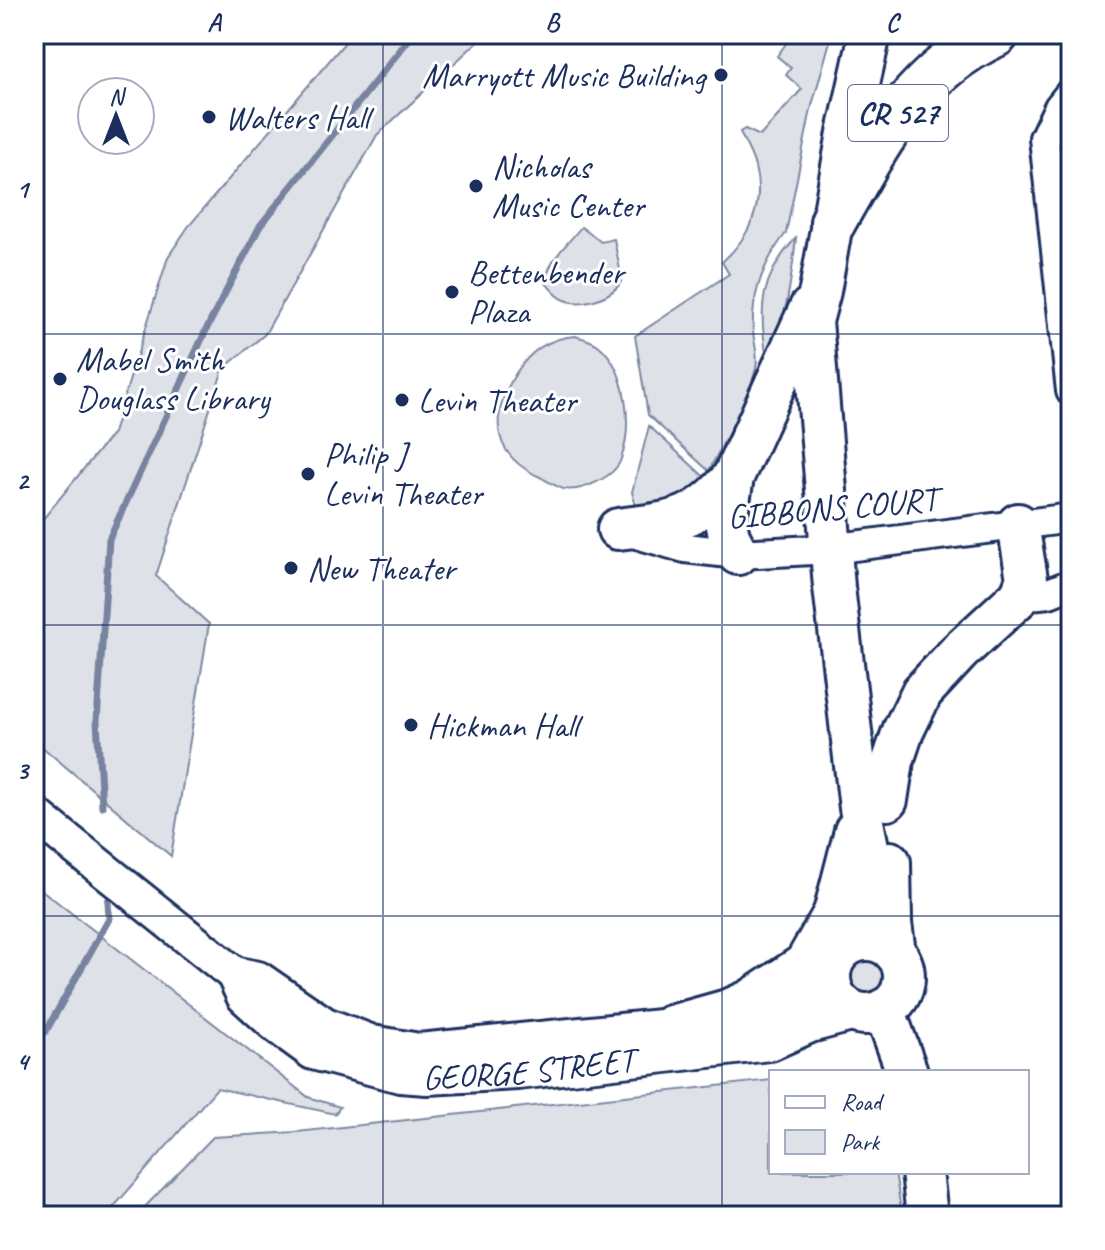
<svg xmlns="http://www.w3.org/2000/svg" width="1105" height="1250" viewBox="0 0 1105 1250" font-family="Caveat,sans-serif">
	<rect width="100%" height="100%" fill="#fff"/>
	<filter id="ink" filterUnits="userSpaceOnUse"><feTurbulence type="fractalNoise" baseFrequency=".0125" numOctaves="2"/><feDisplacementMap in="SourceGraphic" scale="16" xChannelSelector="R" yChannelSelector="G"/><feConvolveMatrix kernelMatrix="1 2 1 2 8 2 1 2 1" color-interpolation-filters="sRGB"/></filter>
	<g filter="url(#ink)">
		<g fill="#dee1e7" stroke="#7c88a2" stroke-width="2">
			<path d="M352 34H486L377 135 265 334 223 369 156 576 209 624 171 856 34 740V530L113 433 168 257 188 227Z"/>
			<path d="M793 34H832L811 109 786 233C763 263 751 294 753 331 754 344 759 356 756 368 747 404 725 438 709 471L648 415 635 336 729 274 722 262C750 237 765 204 755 167 752 154 745 144 740 132L745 129 760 136 802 89 786 75 791 68 777 56Z"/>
			<path d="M581 227 601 242 614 239 622 280C614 297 583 307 565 300 557 297 551 289 546 283 546 262 569 243 581 227Z"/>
			<path d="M796 238C791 279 787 322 767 359 758 309 760 277 796 238Z"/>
			<path d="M575 336C583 338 591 340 598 345 627 368 633 426 621 459 615 477 582 492 564 489 557 487 549 482 542 478 492 456 488 418 516 373 530 351 549 338 575 336Z"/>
			<path d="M649 426 712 484 695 499 636 507 632 492Z"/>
			<path d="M34 884 308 1097 340 1107 335 1114 217 1088 106 1216 34 1203Z"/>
			<circle cx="869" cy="977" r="18"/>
			<path d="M771 1080V1172H895L902 1216H136L213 1137 297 1132Z"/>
		</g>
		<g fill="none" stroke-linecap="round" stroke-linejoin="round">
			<g stroke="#77839f" stroke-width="7">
				<path d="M102 806 97 721 109 539 207 328 260 226 413 34"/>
				<path d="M34 1044 46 1031 109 919 108 901"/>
			</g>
			<g stroke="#1b2f5e" stroke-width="34">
				<g id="minor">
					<path d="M1071 92 1059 107 1044 138 1071 391"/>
					<path d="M630 532 685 548 738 554 831 549 1071 518"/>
					<path d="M1020 596 1049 593 1071 584"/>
				</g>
			</g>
			<g stroke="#1b2f5e" stroke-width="40">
				<g id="tertiary">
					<path d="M34 814 234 974 258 979 325 1025 372 1043 419 1051 671 1026C734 1028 788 1026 830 972"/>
					<path id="s1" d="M234 974 244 996 276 1025 313 1052 400 1075 427 1077 518 1072 770 1043 810 1025 855 1013"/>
				</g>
			</g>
			<g stroke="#1b2f5e" stroke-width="46">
				<g id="secondary">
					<path d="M618 529C673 522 696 522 733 477"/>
					<path d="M738 554 729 537 726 520 733 477 810 308"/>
					<path d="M887 800 893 761 903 731 922 692 960 651 1020 596 1027 579 1018 524"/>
					<path d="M890 862 891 923 895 953"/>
					<circle cx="867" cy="977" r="37"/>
					<path d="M843 948 867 903 870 888 869 852 860 808 834 587 812 321 820 291 848 133 870 34"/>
					<path d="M884 1009 907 1072"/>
					<path d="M671 1026 728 1010 751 1000 805 964 834 913 855 831"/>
					<path d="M922 1172 927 1216"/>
				</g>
			</g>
			<g stroke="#1b2f5e" stroke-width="50">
				<path id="motorway" d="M833 222C877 145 911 74 996 34"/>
			</g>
			<use href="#minor" stroke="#fff" stroke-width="28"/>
			<use href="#tertiary" stroke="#fff" stroke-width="34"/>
			<use href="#secondary" stroke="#fff" stroke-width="40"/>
			<use href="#motorway" stroke="#fff" stroke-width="44"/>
		</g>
	</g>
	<path fill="none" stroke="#1b2f5e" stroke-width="2" stroke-opacity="0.55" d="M383 34V1216M722 34V1216M34 334H1071M34 625H1071M34 916H1071"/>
	<g fill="#1b2f5e" stroke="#fff" stroke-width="3">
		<circle cx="721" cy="75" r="8"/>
		<circle cx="209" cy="117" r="8"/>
		<circle cx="476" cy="186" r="8"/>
		<circle cx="452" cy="292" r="8"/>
		<circle cx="60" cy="379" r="8"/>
		<circle cx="402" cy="400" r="8"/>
		<circle cx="308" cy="474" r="8"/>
		<circle cx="291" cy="568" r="8"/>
		<circle cx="411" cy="725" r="8"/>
	</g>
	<g text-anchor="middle" stroke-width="6" stroke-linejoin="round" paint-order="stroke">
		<rect fill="#fff" stroke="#5f6d8e" stroke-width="2" x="848" y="85" width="100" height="56" rx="6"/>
		<g font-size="32" font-weight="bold" fill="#1b2f5e">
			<text x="898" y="124">CR 527</text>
		</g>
		<g font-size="34" fill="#1b2f5e" stroke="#fff" text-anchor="start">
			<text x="705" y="87" text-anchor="end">Marryott Music Building</text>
			<text x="225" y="129">Walters Hall</text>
			<text x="492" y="178">Nicholas<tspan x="492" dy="39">Music Center</tspan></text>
			<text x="468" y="284">Bettenbender<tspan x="468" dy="39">Plaza</tspan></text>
			<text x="76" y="371">Mabel Smith<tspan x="76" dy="39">Douglass Library</tspan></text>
			<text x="418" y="412">Levin Theater</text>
			<text x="324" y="466">Philip J<tspan x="324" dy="39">Levin Theater</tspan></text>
			<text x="307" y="580">New Theater</text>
			<text x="427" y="737">Hickman Hall</text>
		</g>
		<g font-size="34" fill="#1b2f5e" stroke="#fff">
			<text transform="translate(832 507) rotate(-5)" y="12">GIBBONS COURT</text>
			<text dy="12" stroke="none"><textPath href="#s1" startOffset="332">GEORGE STREET</textPath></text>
		</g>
	</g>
	<rect width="1105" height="1250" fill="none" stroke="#fff" stroke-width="88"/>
	<rect x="769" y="1070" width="260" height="104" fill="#ffffff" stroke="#a4acbf" stroke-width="2"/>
	<rect x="785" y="1096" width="40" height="12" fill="#ffffff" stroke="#a4acbf" stroke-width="2"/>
	<text x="841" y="1110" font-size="24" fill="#1b2f5e">Road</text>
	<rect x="785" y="1130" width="40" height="24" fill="#dee1e7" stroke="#a4acbf" stroke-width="2"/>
	<text x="841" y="1150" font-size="24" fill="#1b2f5e">Park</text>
	<g transform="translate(116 116)"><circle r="38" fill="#ffffff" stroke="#a4acbf" stroke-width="2"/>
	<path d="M0-6L14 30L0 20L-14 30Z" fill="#1b2f5e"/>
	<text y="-12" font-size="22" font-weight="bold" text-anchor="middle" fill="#1b2f5e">N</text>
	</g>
	<rect x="44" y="44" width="1017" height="1162" fill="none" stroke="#1b2f5e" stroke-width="3"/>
	<g font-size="26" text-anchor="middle" font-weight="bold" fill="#1b2f5e">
		<text x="214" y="31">A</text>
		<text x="552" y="31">B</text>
		<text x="892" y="31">C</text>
		<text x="22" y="198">1</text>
		<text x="22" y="489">2</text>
		<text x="22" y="779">3</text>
		<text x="22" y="1070">4</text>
	</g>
</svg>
